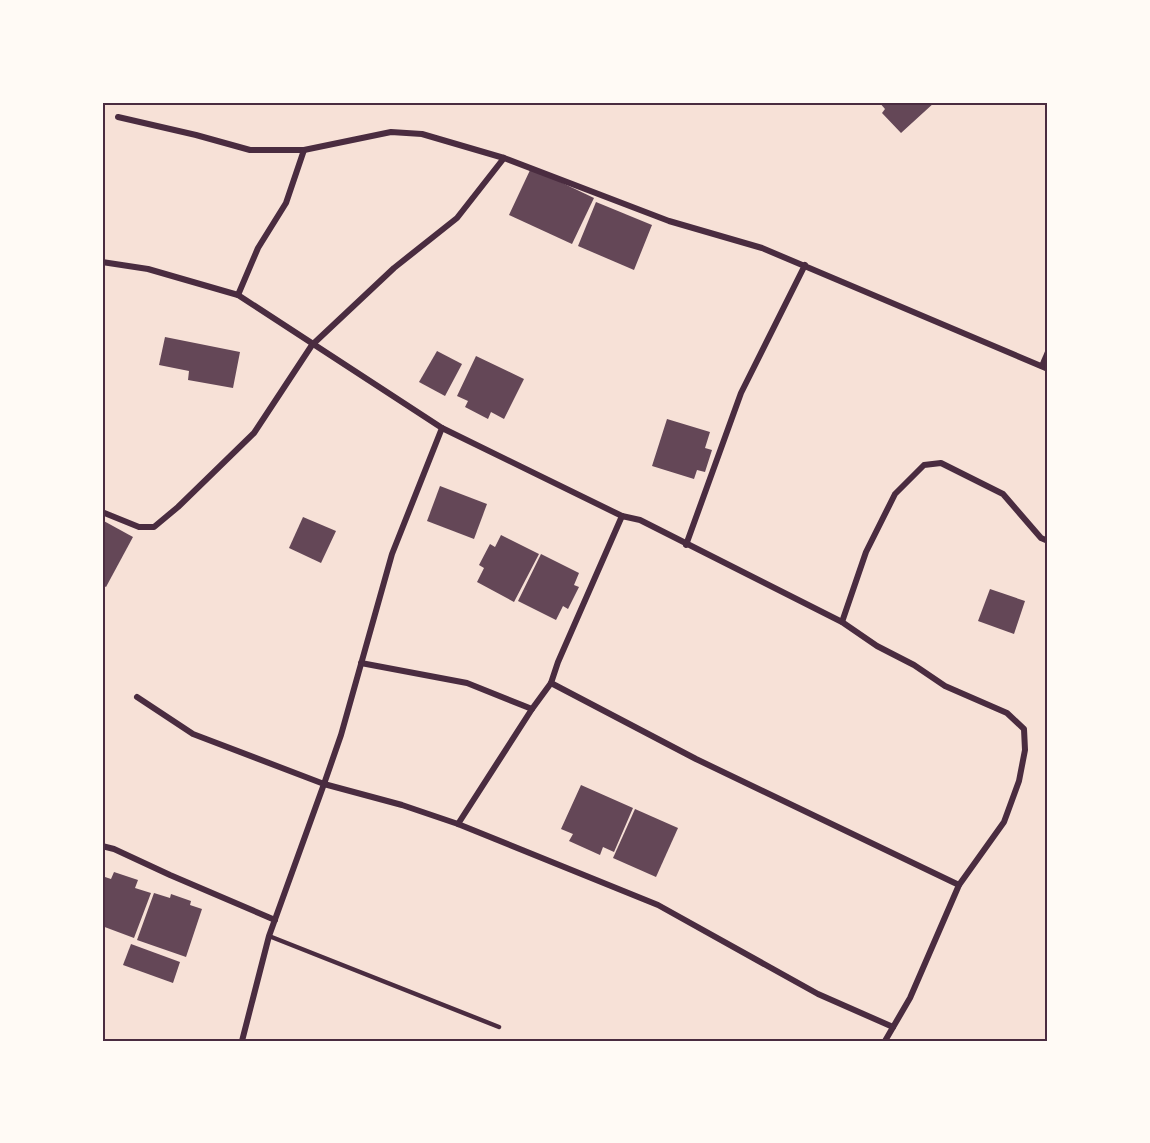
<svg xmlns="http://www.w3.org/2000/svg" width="1150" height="1143" viewBox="0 0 1150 1143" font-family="'Nunito Sans',sans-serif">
	<rect width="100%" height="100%" fill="#f7e1d7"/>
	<g fill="#644757">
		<path d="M879 102H935L901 133 882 113 885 109Z"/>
		<path d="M531 168 594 198 572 244 509 215Z"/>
		<path d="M596 202 652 225 634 270 578 246Z"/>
		<path d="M165 337 240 352 233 388 188 380 189 371 159 365Z"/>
		<path d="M437 351 462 364 445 396 419 382Z"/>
		<path d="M476 356 524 379 504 419 491 412 488 419 465 407 468 401 457 396Z"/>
		<path d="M667 419 710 432 705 448 712 450 705 472 697 470 694 479 652 466Z"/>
		<path d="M440 486 487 504 474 539 427 521Z"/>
		<path d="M303 517 336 531 321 563 289 548Z"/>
		<path d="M102 520 133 537 106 587 102 585Z"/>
		<path d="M501 535 539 554 514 602 477 582 484 568 479 565 490 544 495 547Z"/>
		<path d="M541 554 579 573 574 585 579 587 568 609 563 606 556 620 518 601Z"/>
		<path d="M990 589 1025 601 1014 634 978 621Z"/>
		<path d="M581 785 633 808 614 852 603 847 600 855 569 841 573 834 561 829Z"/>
		<path d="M635 809 678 828 656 877 613 858Z"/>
		<path d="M114 872 138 880 135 888 151 893 134 938 102 926V876L111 879Z"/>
		<path d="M154 893 170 898 171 894 191 901 190 905 202 909 186 957 137 940Z"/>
		<path d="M131 944 180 962 173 983 123 965Z"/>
	</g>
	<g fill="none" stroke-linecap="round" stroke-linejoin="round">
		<path stroke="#4a2c40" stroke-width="4.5" d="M269 936 499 1027"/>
		<g stroke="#4a2c40" stroke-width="6">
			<path d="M118 117 196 135 250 150H304L391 132 422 134 504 158 669 221 762 248 1048 369"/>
			<path d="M102 262 148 269 238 295 442 428 622 516"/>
			<path d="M238 295 258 248 286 203 304 150"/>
			<path d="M1042 366 1048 352"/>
			<path d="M102 512 139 527H154L178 507 254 433 312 345 394 268 457 218 504 158"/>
			<path d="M686 545 741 393 805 265"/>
			<path d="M842 622 866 552 895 494 924 465 941 463 1003 494 1041 538 1048 541"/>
			<path d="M361 663 467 683 532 709"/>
			<path d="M551 683 696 759 959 885"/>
			<path d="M137 697 193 734 324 784 341 735 392 554 442 428"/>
			<path d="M458 824 532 709 551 683 558 662 622 516 640 520 842 622 877 646 914 665 945 686 1007 713 1024 729 1025 750 1019 781 1004 822 959 885 910 998 885 1041"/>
			<path d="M102 846 114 849 170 875 275 920"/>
			<path d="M242 1041 269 936 324 784 402 805 458 824 658 905 818 994 893 1027"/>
		</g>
	</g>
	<rect width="1150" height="1143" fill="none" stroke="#fffaf5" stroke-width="207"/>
	<rect x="104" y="104" width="942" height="936" fill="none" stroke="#4a2c40" stroke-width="2"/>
</svg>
